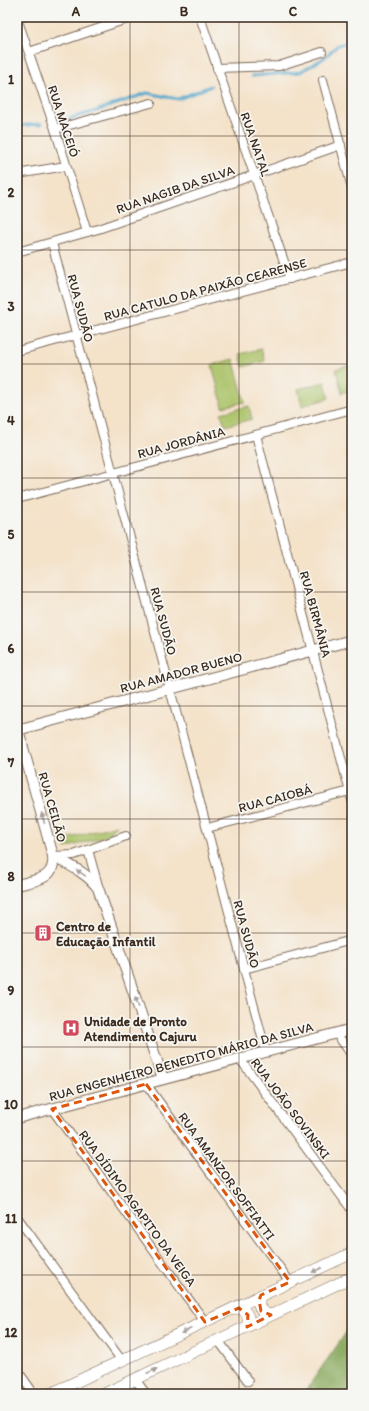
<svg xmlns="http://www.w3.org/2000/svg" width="369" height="1411" viewBox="0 0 369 1411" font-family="Itim,sans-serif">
	<rect width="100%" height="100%" fill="#f6f6f2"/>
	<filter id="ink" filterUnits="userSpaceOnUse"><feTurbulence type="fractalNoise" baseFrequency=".025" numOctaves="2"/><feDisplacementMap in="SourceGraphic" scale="8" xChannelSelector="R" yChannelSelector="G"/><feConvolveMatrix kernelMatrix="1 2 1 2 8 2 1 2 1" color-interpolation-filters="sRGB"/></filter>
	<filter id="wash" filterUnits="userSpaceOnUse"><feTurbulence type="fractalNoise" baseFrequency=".012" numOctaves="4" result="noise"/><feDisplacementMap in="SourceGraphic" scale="16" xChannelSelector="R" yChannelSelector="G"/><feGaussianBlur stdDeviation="0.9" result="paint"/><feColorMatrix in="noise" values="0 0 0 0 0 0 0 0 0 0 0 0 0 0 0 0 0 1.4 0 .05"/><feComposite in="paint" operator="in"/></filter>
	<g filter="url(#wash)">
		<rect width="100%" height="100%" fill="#f4e2c9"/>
		<g fill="#abc267" stroke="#737642">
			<path d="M261 349 265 361 243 367 240 354Z"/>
			<path d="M233 359 245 402 223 407 212 365Z"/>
			<path d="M351 365 352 370V390L342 393 336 369Z"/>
			<path d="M325 382 329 398 302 406 298 389Z"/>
			<path d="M249 406 252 419 225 426 221 413Z"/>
			<path d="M117 825 108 836 65 848 63 840Z"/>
		</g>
		<path fill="#88a85c" stroke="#62693d" d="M352 1324V1394H303Z"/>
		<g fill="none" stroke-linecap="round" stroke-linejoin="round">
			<g stroke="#51a7cd" stroke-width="3">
				<path d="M252 76 300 72 324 58 338 45 352 41"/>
				<path d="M61 121 93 112 147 93 178 99 211 86"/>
				<path d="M17 126 41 124"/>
			</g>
		</g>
	</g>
	<g filter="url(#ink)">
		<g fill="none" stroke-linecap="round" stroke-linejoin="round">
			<g stroke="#7c6a5a" stroke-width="10">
				<g id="minor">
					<path d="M200 17 290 279"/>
					<path d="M17 18 55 129 87 232"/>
					<path d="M29 52 133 17"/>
					<path d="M217 68 279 66 322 52"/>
					<path d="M323 80 352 188"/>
					<path d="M55 129 151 103"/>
					<path d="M17 174 66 166"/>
					<path d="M52 243 266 1052"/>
					<path d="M17 252 98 229 341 145"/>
					<path d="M17 351 352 262"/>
					<path d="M256 435 352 800"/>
					<path d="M17 499 352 409"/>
					<path d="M207 828 350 791"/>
					<path d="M88 850 99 889"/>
					<path d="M53 856 74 855 126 836"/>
					<path d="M244 969 352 940"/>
					<path d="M336 1033 352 1055"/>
					<path d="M240 1059 352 1210"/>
					<path d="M146 1084 290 1282"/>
					<path d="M52 1109 205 1322"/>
					<path d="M17 1217 122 1361"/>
					<path d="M218 1340 248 1381"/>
					<path d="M17 1370 34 1394"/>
					<path d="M135 1379 146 1394"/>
				</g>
			</g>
			<g stroke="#7c6a5a" stroke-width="12">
				<g id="tertiary">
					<path d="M17 726 53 856C56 880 35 880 17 885"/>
					<path d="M17 730 352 640"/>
					<path d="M53 856C69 865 87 873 98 888L163 1079"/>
					<path d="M17 1118 352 1029"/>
				</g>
			</g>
			<g stroke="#7c6a5a" stroke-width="12">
				<g id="secondary">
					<path d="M261 1295C256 1305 260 1313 271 1315"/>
					<path d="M234 1308C245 1308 251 1315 247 1327"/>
					<path d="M50 1394 352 1253"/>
					<path d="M104 1394 352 1277"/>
				</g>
			</g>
			<use href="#minor" stroke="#fff" stroke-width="8"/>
			<use href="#tertiary" stroke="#fff" stroke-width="10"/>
			<use href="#secondary" stroke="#fff" stroke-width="11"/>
		</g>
		<defs><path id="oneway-solid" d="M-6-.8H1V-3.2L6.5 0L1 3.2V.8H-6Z"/></defs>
		<g fill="#a79f9a">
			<use href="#oneway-solid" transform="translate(43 818) rotate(-106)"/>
			<use href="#oneway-solid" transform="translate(81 873) rotate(-146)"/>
			<use href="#oneway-solid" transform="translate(137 1002) rotate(-109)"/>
			<use href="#oneway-solid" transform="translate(317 1270) rotate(155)"/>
			<use href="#oneway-solid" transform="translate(186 1331) rotate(155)"/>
			<use href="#oneway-solid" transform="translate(152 1371) rotate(-25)"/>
		</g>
	</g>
	<path fill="none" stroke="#df570d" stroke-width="3" stroke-dasharray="8 5" stroke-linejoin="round" d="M146 1084 290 1282 261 1295 259 1300 261 1311 271 1315 247 1327 248 1315 239 1308 205 1322 52 1109Z"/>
	<path fill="none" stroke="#3b2a1e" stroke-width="1" stroke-opacity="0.55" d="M130 17V1394M239 17V1394M17 136H352M17 250H352M17 364H352M17 478H352M17 592H352M17 706H352M17 819H352M17 933H352M17 1047H352M17 1161H352M17 1275H352"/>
	<defs>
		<g id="building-square" transform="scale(0.9)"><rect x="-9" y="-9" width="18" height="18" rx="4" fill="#d1495b" stroke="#f6f6f2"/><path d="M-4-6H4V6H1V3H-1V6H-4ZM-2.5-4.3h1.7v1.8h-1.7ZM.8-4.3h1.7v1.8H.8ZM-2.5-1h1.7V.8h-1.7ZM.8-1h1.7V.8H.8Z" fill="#fff"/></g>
		<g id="hospital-square" transform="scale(0.9)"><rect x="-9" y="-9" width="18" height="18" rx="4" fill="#d1495b" stroke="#f6f6f2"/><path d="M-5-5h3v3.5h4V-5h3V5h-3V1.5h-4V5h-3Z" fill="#fff"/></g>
	</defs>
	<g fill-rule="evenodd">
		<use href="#building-square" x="43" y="933"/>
		<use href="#hospital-square" x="71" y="1028"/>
	</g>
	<g text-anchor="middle" stroke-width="3.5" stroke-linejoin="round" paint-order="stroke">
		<g font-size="13" fill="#3b2a1e" stroke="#f6f6f2">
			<text transform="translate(64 121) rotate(72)" y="5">RUA MACEIÓ</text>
			<text transform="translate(256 144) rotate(71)" y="5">RUA NATAL</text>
			<text transform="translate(175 189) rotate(-19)" y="5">RUA NAGIB DA SILVA</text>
			<text transform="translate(205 289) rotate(-15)" y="5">RUA CATULO DA PAIXÃO CEARENSE</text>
			<text transform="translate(81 308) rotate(75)" y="5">RUA SUDÃO</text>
			<text transform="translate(181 442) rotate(-15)" y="5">RUA JORDÂNIA</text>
			<text transform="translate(316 614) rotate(75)" y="5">RUA BIRMÂNIA</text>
			<text transform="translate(164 621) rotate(75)" y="5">RUA SUDÃO</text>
			<text transform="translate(181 672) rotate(-15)" y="5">RUA AMADOR BUENO</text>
			<text transform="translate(275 798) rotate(-15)" y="5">RUA CAIOBÁ</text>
			<text transform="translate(53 807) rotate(74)" y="5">RUA CEILÃO</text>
			<text transform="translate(247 934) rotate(75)" y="5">RUA SUDÃO</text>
			<text transform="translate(181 1061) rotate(-15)" y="5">RUA ENGENHEIRO BENEDITO MÁRIO DA SILVA</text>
			<text transform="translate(291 1108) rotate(53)" y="5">RUA JOÃO SOVINSKI</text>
			<text transform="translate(227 1176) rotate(54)" y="5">RUA AMANZOR SOFFIATTI</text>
			<text transform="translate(138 1208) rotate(54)" y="5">RUA DÍDIMO AGAPITO DA VEIGA</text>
		</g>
		<g font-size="13" font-weight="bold" fill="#3b2a1e" stroke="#f6f6f2" text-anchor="start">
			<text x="56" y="931">Centro de<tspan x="56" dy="15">Educação Infantil</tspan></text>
			<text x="84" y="1026">Unidade de Pronto<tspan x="84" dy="15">Atendimento Cajuru</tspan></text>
		</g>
	</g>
	<rect width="369" height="1411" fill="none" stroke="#f6f6f2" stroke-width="44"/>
	<rect x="22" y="22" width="325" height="1367" fill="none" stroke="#3b2a1e" stroke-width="1.5"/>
	<g font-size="13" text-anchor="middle" font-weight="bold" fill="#3b2a1e">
		<text x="76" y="16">A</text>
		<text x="184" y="16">B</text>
		<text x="293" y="16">C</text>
		<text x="11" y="84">1</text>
		<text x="11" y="197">2</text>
		<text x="11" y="311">3</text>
		<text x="11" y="425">4</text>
		<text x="11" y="539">5</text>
		<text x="11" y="653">6</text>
		<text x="11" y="767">7</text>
		<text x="11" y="881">8</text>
		<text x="11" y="995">9</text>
		<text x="11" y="1109">10</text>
		<text x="11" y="1223">11</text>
		<text x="11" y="1337">12</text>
	</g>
</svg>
